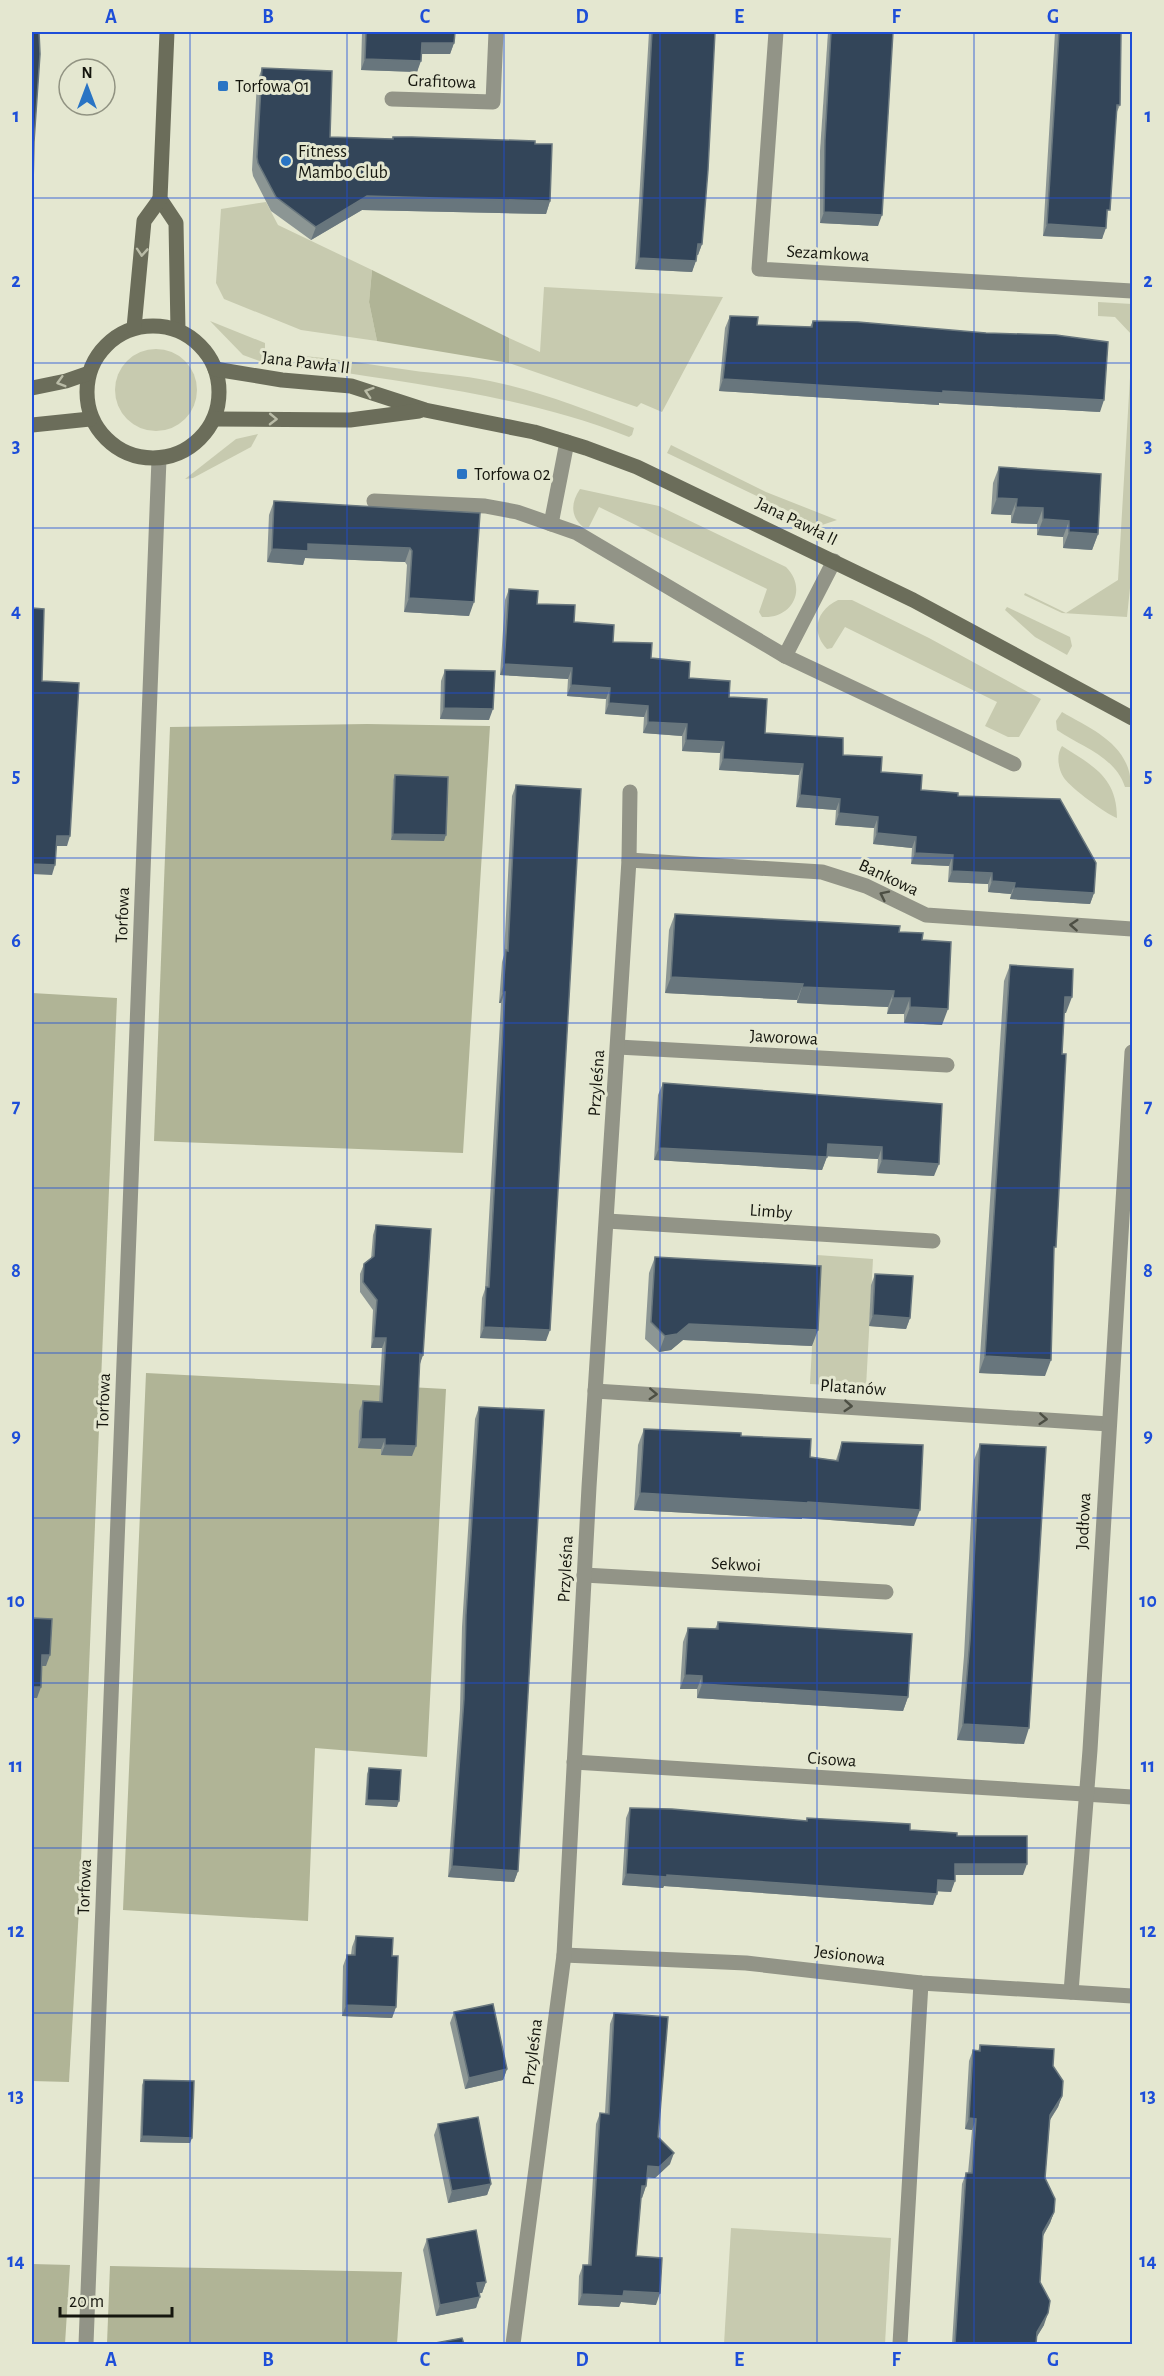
<svg xmlns="http://www.w3.org/2000/svg" width="1164" height="2376" viewBox="0 0 1164 2376" font-family="'Alegreya Sans',sans-serif">
	<rect width="100%" height="100%" fill="#e4e7d0"/>
	<g fill="#c7caaf">
		<path d="M266 202 278 225 372 270 369 302 377 341 301 330 224 299 216 283 221 209Z"/>
		<path d="M544 287 723 297 662 412 641 403 637 407 509 363V338L540 352Z"/>
		<path d="M1098 302 1132 304V335L1115 317 1098 316Z"/>
		<path d="M210 321 265 343V363L243 355Z"/>
		<path d="M1132 344V587L1130 588 1127 617 1062 613 1024 595 1025 593 1066 613 1118 580Z"/>
		<circle cx="156" cy="390" r="41"/>
		<path d="M304 356C339 359 374 365 409 370 436 374 462 375 490 381 539 391 587 410 634 428L632 435 629 437C528 397 427 386 321 369L299 368 301 358Z"/>
		<path d="M258 434 251 447 193 478 185 479 236 439Z"/>
		<path d="M671 445 766 492 837 520 819 526 667 453Z"/>
		<path d="M580 489 659 506 786 567C808 589 792 619 762 617L759 612 767 589 599 507 589 527H583C570 516 571 502 580 489Z"/>
		<path d="M838 600H852L929 638 1041 699 1019 737H1008L985 726 997 702 845 627 832 648 827 649C810 631 817 610 838 600Z"/>
		<path d="M1007 607 1070 637 1072 646 1067 655 1035 637 1005 610Z"/>
		<path d="M1062 712C1093 730 1131 745 1131 787H1125C1115 756 1081 747 1057 730L1056 721Z"/>
		<path d="M1062 746C1093 766 1117 777 1117 818 1106 814 1071 788 1064 778 1058 769 1056 755 1062 746Z"/>
		<path d="M817 1255 873 1259 866 1387 810 1384Z"/>
		<path d="M731 2228 891 2238 885 2344H724Z"/>
	</g>
	<g fill="#b0b496">
		<path d="M372 270 509 338V363L377 341 369 302Z"/>
		<path d="M367 724 490 726 463 1153 154 1141 170 727Z"/>
		<path d="M32 993 117 998 79 1908 69 2082 32 2081Z"/>
		<path d="M146 1373 446 1389 427 1757 315 1748 308 1921 123 1910Z"/>
		<path d="M32 2264 70 2265 65 2344H32Z"/>
		<path d="M110 2266 402 2272 397 2344H107Z"/>
	</g>
	<g fill="none" stroke-linecap="round" stroke-linejoin="round">
		<g stroke="#929487" stroke-width="15">
			<path d="M374 501 485 506 517 512 577 533 785 656 1014 764"/>
			<path d="M551 524 567 442"/>
			<path d="M785 656 834 561"/>
			<path d="M900 2344 921 1983"/>
		</g>
		<g stroke="#929487" stroke-width="15">
			<path d="M776 32 759 269 1132 291"/>
			<path d="M392 99 493 102 496 32"/>
			<path d="M629 860 822 872 866 886 926 915 1132 929"/>
			<path d="M618 1047 947 1065"/>
			<path d="M607 1221 933 1241"/>
			<path d="M595 1391 1109 1424"/>
			<path d="M584 1575 886 1592"/>
			<path d="M574 1762 1132 1797"/>
			<path d="M564 1955 746 1963 921 1983 1132 1996"/>
			<path d="M1071 1992 1090 1750 1132 1052"/>
			<path d="M86 2344 159 459"/>
			<path d="M513 2344 564 1955 589 1487 629 860 630 792"/>
		</g>
		<g stroke="#6b6d5a" stroke-width="15">
			<path d="M167 32 160 199 176 223 178 330"/>
			<circle cx="153" cy="392" r="66"/>
			<path d="M134 328 144 221 160 199"/>
			<path d="M215 369 282 380 351 386 425 410 534 432 586 448 637 467 913 600 1132 718"/>
			<path d="M32 388 66 381 89 373"/>
			<path d="M215 419 350 420 419 411"/>
			<path d="M32 425 90 419"/>
		</g>
	</g>
	<g fill="#8c9694">
		<path d="M362 32H455L454 43 450 54H422L417 72 361 70Z"/>
		<path d="M649 32H715L702 244 698 255H697L692 272 635 269Z"/>
		<path d="M828 32H893L878 226 820 223V151Z"/>
		<path d="M1055 32H1118L1120 105 1116 114 1107 219 1102 239 1043 236Z"/>
		<path d="M262 68 330 137 392 139 393 137 535 144 550 201 546 214 362 210 311 240 271 211 253 176 252 170 257 82Z"/>
		<path d="M730 316 757 325 810 327 813 321 1100 412 939 403V405L719 391 725 328Z"/>
		<path d="M999 467 1098 534 1092 550 1063 548V537L1037 535V524L1011 523V515L991 514 993 483Z"/>
		<path d="M274 501 480 513 469 616 404 612 407 565 405 562 305 558 303 565 267 562 269 515Z"/>
		<path d="M509 589 537 604 613 642 651 658 689 678 729 697 765 733 843 755 921 790 958 796 1094 893 1090 904 1010 899 1011 894 988 892V884L948 882 949 866 911 864 912 848 873 844 874 828 835 825 836 810 796 807 799 775 719 770 720 753 682 751V736L643 733 644 717 605 714 606 699 567 696 568 679 500 675 505 600Z"/>
		<path d="M445 670 489 720 440 719 441 681Z"/>
		<path d="M395 775 444 841 391 840 393 780Z"/>
		<path d="M516 785 546 1341 480 1338 482 1298 485 1289 501 1003H499L502 962 504 955 512 796Z"/>
		<path d="M675 914 899 932 922 940 942 1025 904 1023V1014H887L888 1007 797 1003V1000L665 993 669 930Z"/>
		<path d="M1010 965 1066 1013H1064L1054 1252 1045 1376 979 1373 1004 981Z"/>
		<path d="M663 1083 942 1104 934 1176 877 1173 878 1159 827 1156 822 1170 654 1160 658 1095Z"/>
		<path d="M376 1225 423 1355 419 1364 412 1456 381 1455V1449L358 1448 359 1411 363 1401 379 1402 382 1348H371L373 1310 360 1292V1274L364 1264 371 1259 373 1235Z"/>
		<path d="M655 1257 812 1346 683 1340 671 1350 659 1352 645 1339 649 1273Z"/>
		<path d="M875 1274 910 1318 906 1329 869 1326 871 1285Z"/>
		<path d="M479 1407 518 1871 514 1882 448 1877 460 1710 462 1627 475 1419Z"/>
		<path d="M644 1429 741 1436 810 1457 836 1460 842 1442 914 1526 802 1518V1519L634 1510 638 1445Z"/>
		<path d="M980 1444 1024 1744 957 1740 964 1656 974 1460Z"/>
		<path d="M718 1622 908 1697 903 1711 697 1698V1689H680L683 1642 688 1628 715 1629Z"/>
		<path d="M369 1768 397 1807 365 1805 367 1774Z"/>
		<path d="M630 1808 806 1821 807 1818 957 1836 1023 1875H955L951 1892 937 1891 933 1905 664 1886 663 1888 622 1885 626 1818Z"/>
		<path d="M356 1936 392 1956 396 2007 392 2018 342 2016 343 1966 347 1955H351L352 1947Z"/>
		<path d="M454 2012 507 2069 503 2080 465 2089 450 2023Z"/>
		<path d="M614 2013 658 2137 670 2164 655 2178 647 2177 646 2186 642 2198H641L636 2256 656 2305 621 2302 619 2307 578 2305 579 2276 583 2265H588L596 2124 600 2113H605L610 2024Z"/>
		<path d="M980 2045 1053 2066 1062 2096 1058 2107 1050 2120 1045 2178 1054 2212 1050 2223 1043 2236 1040 2282 1044 2325 1036 2338V2344H952L962 2184 966 2173H968L972 2130 965 2129 969 2061 973 2050 978 2051Z"/>
		<path d="M144 2080 190 2143 140 2142 142 2085Z"/>
		<path d="M1132 2099V2122H1131Z"/>
		<path d="M438 2124 491 2184 487 2195 448 2203 434 2135Z"/>
		<path d="M427 2239 486 2282 482 2293H480L476 2308 436 2316 423 2250Z"/>
	</g>
	<g fill="#68767d">
		<path d="M422 43H454L450 54H418Z"/>
		<path d="M365 59 421 61 417 72 361 70Z"/>
		<path d="M367 196 550 201 546 214 362 210 311 240 316 227Z"/>
		<path d="M824 212 882 215 878 226 820 223Z"/>
		<path d="M1047 224 1106 228 1102 239 1043 236Z"/>
		<path d="M698 244H702L698 255H694Z"/>
		<path d="M639 258 696 261 692 272 635 269Z"/>
		<path d="M723 379 1104 400 1100 412 939 403V405L719 391Z"/>
		<path d="M997 498 1017 499 1011 515 991 514Z"/>
		<path d="M1016 507 1043 508 1037 524 1011 523Z"/>
		<path d="M1043 519 1069 521 1063 537 1037 535Z"/>
		<path d="M1069 532 1098 534 1092 550 1063 548Z"/>
		<path d="M308 544 410 548 405 562 305 558 303 565 267 562 272 549Z"/>
		<path d="M409 598 474 602 469 616 404 612Z"/>
		<path d="M504 664 572 668 568 679 500 675Z"/>
		<path d="M571 685 610 688 606 699 567 696Z"/>
		<path d="M609 703 648 706 644 717 605 714Z"/>
		<path d="M444 708 493 709 489 720 440 719Z"/>
		<path d="M648 722 687 724 682 736 643 733Z"/>
		<path d="M686 740 724 742 720 753 682 751Z"/>
		<path d="M723 759 803 764 799 775 719 770Z"/>
		<path d="M800 795 840 799 836 810 796 807Z"/>
		<path d="M839 813 878 817 874 828 835 825Z"/>
		<path d="M877 833 916 837 912 848 873 844Z"/>
		<path d="M393 834 446 835 444 841 391 840Z"/>
		<path d="M57 836H70L67 846H53Z"/>
		<path d="M915 853 953 855 949 866 911 864Z"/>
		<path d="M32 864 55 865 52 875 32 874Z"/>
		<path d="M952 871 992 873 988 884 948 882Z"/>
		<path d="M992 881 1015 883 1011 894 988 892Z"/>
		<path d="M1014 888 1094 893 1090 904 1010 899Z"/>
		<path d="M671 977 803 984 797 1000 665 993Z"/>
		<path d="M802 987 894 991 888 1007 797 1003Z"/>
		<path d="M503 992H505L501 1003H499Z"/>
		<path d="M1065 997H1072L1066 1013H1059Z"/>
		<path d="M893 998H910L904 1014H887Z"/>
		<path d="M910 1007 948 1009 942 1025 904 1023Z"/>
		<path d="M828 1144 882 1147 878 1159 823 1156Z"/>
		<path d="M659 1148 827 1157 822 1170 654 1160Z"/>
		<path d="M882 1160 939 1164 934 1176 877 1173Z"/>
		<path d="M873 1315 910 1318 906 1329 869 1326Z"/>
		<path d="M689 1324 818 1330 812 1346 683 1340 671 1350 659 1352 665 1336Z"/>
		<path d="M484 1327 550 1330 546 1341 480 1338Z"/>
		<path d="M374 1338H386L382 1348H371Z"/>
		<path d="M420 1354 423 1355 420 1364H416Z"/>
		<path d="M985 1356 1051 1360 1045 1376 979 1373Z"/>
		<path d="M361 1439H385L381 1449 358 1448Z"/>
		<path d="M385 1445 416 1446 412 1456 381 1455Z"/>
		<path d="M640 1493 808 1502 920 1510 914 1526 802 1518V1519L634 1510Z"/>
		<path d="M42 1655H50L46 1666H38Z"/>
		<path d="M685 1675 702 1676 697 1689H680Z"/>
		<path d="M702 1684 908 1697 903 1711 697 1698Z"/>
		<path d="M32 1687H41L37 1698H32Z"/>
		<path d="M963 1724 1029 1728 1024 1744 957 1740Z"/>
		<path d="M367 1800 399 1801 397 1807 365 1805Z"/>
		<path d="M955 1864H1027L1023 1875H952Z"/>
		<path d="M452 1866 518 1871 514 1882 448 1877Z"/>
		<path d="M626 1874 667 1875 937 1894 933 1905 664 1886 663 1888 622 1885Z"/>
		<path d="M938 1880 955 1881 951 1892 934 1891Z"/>
		<path d="M346 2005 396 2007 392 2018 342 2016Z"/>
		<path d="M507 2069 503 2080 465 2089 469 2078Z"/>
		<path d="M1062 2096 1058 2107 1046 2126 1050 2115Z"/>
		<path d="M969 2118 976 2119 972 2130 965 2129Z"/>
		<path d="M142 2136 192 2138 190 2143 140 2142Z"/>
		<path d="M674 2153 670 2164 655 2178 644 2177 648 2166Z"/>
		<path d="M491 2184 487 2195 448 2203 452 2191Z"/>
		<path d="M642 2186H646L642 2198 638 2197Z"/>
		<path d="M1054 2212 1050 2223 1039 2243 1043 2232Z"/>
		<path d="M486 2282 482 2293 473 2294 477 2283Z"/>
		<path d="M624 2291 660 2293 656 2305 621 2302 619 2307 578 2305 582 2294Z"/>
		<path d="M480 2297 476 2308 436 2316 440 2305Z"/>
		<path d="M1048 2313 1044 2325 1033 2343 1037 2332Z"/>
	</g>
	<g fill="#334559" stroke="#68767d" stroke-width="1.5">
		<path d="M32 32H39L40 54 34 142 32 229Z"/>
		<path d="M366 32H455L454 43H422L421 61 365 59Z"/>
		<path d="M652 32H715L708 170 702 244H698L696 261 639 258Z"/>
		<path d="M831 32H893L882 215 824 212 825 140Z"/>
		<path d="M1059 32H1118L1121 33 1120 105H1117L1110 210H1107L1106 228 1047 224Z"/>
		<path d="M262 68 332 71 330 137 393 139V137H412L535 141V144H552L550 201 367 196 316 227 276 197 258 163 257 157Z"/>
		<path d="M730 316 758 317 757 325 812 327 813 321 858 322 986 333 1056 335 1108 342 1104 400 943 391V393L723 379Z"/>
		<path d="M999 467 1101 474 1098 534 1069 532V521L1043 519V508L1016 507 1017 499 997 498Z"/>
		<path d="M274 501 480 513 474 602 409 598 412 551 410 548 308 544V551L272 549Z"/>
		<path d="M509 589 538 591 537 604 575 605 574 622 614 625 613 642 652 643 651 658 690 662 689 678 730 681 729 697 767 699 765 733 843 738V755L882 757 881 772 922 775 921 790 958 793V796L1060 799 1096 863 1094 893 1014 888 1015 883 992 881V873L952 871 953 855 915 853 916 837 877 833 878 817 839 813 840 799 800 795 803 764 723 759 724 742 686 740 687 724 648 722V706L609 703 610 688 571 685 572 668 504 664Z"/>
		<path d="M32 608 44 609 42 681 79 683 70 836H57L55 865 32 864Z"/>
		<path d="M445 670 495 671 493 709 444 708Z"/>
		<path d="M395 775 448 777 446 835 393 834Z"/>
		<path d="M516 785 581 789 550 1330 484 1327 486 1287H489L505 992H503L506 950 508 951Z"/>
		<path d="M675 914 900 926 899 932 923 933 922 940 951 942 948 1009 910 1007V998H893L894 991 802 987 803 984 671 977Z"/>
		<path d="M1010 965 1073 969 1072 997H1065L1062 1054H1066L1056 1247H1054L1051 1360 985 1356Z"/>
		<path d="M663 1083 942 1104 939 1164 882 1160V1147L828 1144 827 1157 659 1148Z"/>
		<path d="M376 1225 431 1229 423 1355 420 1354 416 1446 385 1445V1439H361L363 1401 382 1402 386 1338H374L377 1300 363 1282 364 1264 374 1256Z"/>
		<path d="M655 1257 821 1266 818 1330 689 1324 677 1334 665 1336 651 1322Z"/>
		<path d="M875 1274 913 1276 910 1318 873 1315Z"/>
		<path d="M479 1407 544 1410 518 1871 452 1866 464 1699 466 1615Z"/>
		<path d="M644 1429 741 1433V1436L811 1439 810 1457 838 1461 842 1442 923 1445 920 1510 808 1502V1503L640 1493Z"/>
		<path d="M980 1444 1046 1447 1029 1728 963 1724 970 1640Z"/>
		<path d="M32 1618 52 1619 50 1655H42L41 1687H32Z"/>
		<path d="M718 1622 912 1634 908 1697 702 1684V1676L685 1675 688 1628 718 1629Z"/>
		<path d="M369 1768 401 1770 399 1801 367 1800Z"/>
		<path d="M630 1808 672 1809 807 1821V1818L910 1824V1830L957 1833V1836H1027V1864H955V1881L938 1880 937 1894 667 1875V1877L626 1874Z"/>
		<path d="M356 1936 393 1938 392 1956H398L396 2007 346 2005 347 1955H355Z"/>
		<path d="M493 2004 507 2069 469 2078 454 2012Z"/>
		<path d="M614 2013 668 2017 658 2137 674 2153 659 2167 648 2166 646 2186H642L636 2256 662 2258 660 2293 624 2291 623 2296 582 2294 583 2265H591L600 2113 609 2114Z"/>
		<path d="M980 2045 1054 2049 1053 2066 1063 2081 1062 2096 1050 2115 1045 2178 1055 2199 1054 2212 1043 2232 1040 2282 1050 2301 1048 2313 1037 2332 1036 2344H955L966 2173H972L976 2119 969 2118 973 2050 980 2051Z"/>
		<path d="M144 2080 194 2081 192 2138 142 2136Z"/>
		<path d="M478 2117 491 2184 452 2191 438 2124Z"/>
		<path d="M476 2230 486 2282 477 2283 480 2297 440 2305 427 2239Z"/>
		<path d="M462 2338 464 2344H430Z"/>
	</g>
	<defs><path id="oneway-chevron" d="M-2-3.5L2.5 0L-2 3.5" fill="none" stroke-width="1.6" stroke-linecap="round" stroke-linejoin="round" transform="scale(1.5)"/></defs>
	<g stroke="#babca7">
		<use href="#oneway-chevron" transform="translate(142 252) rotate(94)"/>
		<use href="#oneway-chevron" transform="translate(61 382) rotate(164)"/>
		<use href="#oneway-chevron" transform="translate(369 392) rotate(-162)"/>
		<use href="#oneway-chevron" transform="translate(273 419) rotate(1)"/>
	</g>
	<g stroke="#4d4f44">
		<use href="#oneway-chevron" transform="translate(884 895) rotate(-154)"/>
		<use href="#oneway-chevron" transform="translate(1074 925) rotate(-176)"/>
		<use href="#oneway-chevron" transform="translate(653 1394) rotate(3)"/>
		<use href="#oneway-chevron" transform="translate(848 1406) rotate(4)"/>
		<use href="#oneway-chevron" transform="translate(1043 1419) rotate(4)"/>
	</g>
	<path fill="none" stroke="#1d4ed8" stroke-width="1.5" stroke-opacity="0.55" d="M190 32V2344M347 32V2344M504 32V2344M660 32V2344M817 32V2344M974 32V2344M32 198H1132M32 363H1132M32 528H1132M32 693H1132M32 858H1132M32 1023H1132M32 1188H1132M32 1353H1132M32 1518H1132M32 1683H1132M32 1848H1132M32 2013H1132M32 2178H1132"/>
	<g fill="#2974c4" stroke="#e4e7d0" stroke-width="2">
		<rect x="217" y="80" width="12" height="12" rx="3"/>
		<circle cx="286" cy="161" r="6"/>
		<rect x="456" y="468" width="12" height="12" rx="3"/>
	</g>
	<g text-anchor="middle" stroke-width="6" stroke-linejoin="round" paint-order="stroke">
		<g font-size="18" fill="#15160e" stroke="#e4e7d0">
			<text transform="translate(442 81) rotate(2)" y="6">Grafitowa</text>
			<text transform="translate(828 253) rotate(3)" y="6">Sezamkowa</text>
			<text transform="translate(306 362) rotate(7)" y="6">Jana Pawła II</text>
			<text transform="translate(797 521) rotate(26)" y="6">Jana Pawła II</text>
			<text transform="translate(889 877) rotate(25)" y="6">Bankowa</text>
			<text transform="translate(122 915) rotate(-88)" y="6">Torfowa</text>
			<text transform="translate(784 1037) rotate(3)" y="6">Jaworowa</text>
			<text transform="translate(596 1083) rotate(-86)" y="6">Przyleśna</text>
			<text transform="translate(771 1211) rotate(4)" y="6">Limby</text>
			<text transform="translate(853 1387) rotate(4)" y="6">Platanów</text>
			<text transform="translate(103 1401) rotate(-88)" y="6">Torfowa</text>
			<text transform="translate(1083 1521) rotate(-87)" y="6">Jodłowa</text>
			<text transform="translate(736 1564) rotate(3)" y="6">Sekwoi</text>
			<text transform="translate(565 1569) rotate(-87)" y="6">Przyleśna</text>
			<text transform="translate(832 1759) rotate(4)" y="6">Cisowa</text>
			<text transform="translate(84 1887) rotate(-88)" y="6">Torfowa</text>
			<text transform="translate(850 1955) rotate(7)" y="6">Jesionowa</text>
			<text transform="translate(532 2052) rotate(-83)" y="6">Przyleśna</text>
		</g>
		<g font-size="18" fill="#15160e" stroke="#e4e7d0" text-anchor="start">
			<text x="235" y="92">Torfowa 01</text>
			<text x="298" y="157">Fitness<tspan x="298" dy="21">Mambo Club</tspan></text>
			<text x="474" y="480">Torfowa 02</text>
		</g>
	</g>
	<rect width="1164" height="2376" fill="none" stroke="#e4e7d0" stroke-width="66"/>
	<g transform="translate(87 87)"><circle r="28" fill="#e4e7d0" stroke="#919382" stroke-width="1.5"/>
	<path d="M0-4.5L10 22L0 15L-10 22Z" fill="#2974c4"/>
	<text y="-9" font-size="16" font-weight="bold" text-anchor="middle" fill="#15160e">N</text>
	</g>
	<path d="M60 2307v9h112v-9" fill="none" stroke="#15160e" stroke-width="3"/>
	<text x="69" y="2307" font-size="18" fill="#15160e" stroke="#e4e7d0" stroke-width="4.5" paint-order="stroke">20 m</text>
	<rect x="33" y="33" width="1098" height="2310" fill="none" stroke="#1d4ed8" stroke-width="2"/>
	<g font-size="20" text-anchor="middle" font-weight="bold" fill="#1d4ed8">
		<text x="111" y="23">A</text>
		<text x="268" y="23">B</text>
		<text x="425" y="23">C</text>
		<text x="582" y="23">D</text>
		<text x="739" y="23">E</text>
		<text x="896" y="23">F</text>
		<text x="1053" y="23">G</text>
		<text x="16" y="122">1</text>
		<text x="1148" y="122">1</text>
		<text x="16" y="287">2</text>
		<text x="1148" y="287">2</text>
		<text x="16" y="452">3</text>
		<text x="1148" y="452">3</text>
		<text x="16" y="617">4</text>
		<text x="1148" y="617">4</text>
		<text x="16" y="782">5</text>
		<text x="1148" y="782">5</text>
		<text x="16" y="947">6</text>
		<text x="1148" y="947">6</text>
		<text x="16" y="1112">7</text>
		<text x="1148" y="1112">7</text>
		<text x="16" y="1277">8</text>
		<text x="1148" y="1277">8</text>
		<text x="16" y="1442">9</text>
		<text x="1148" y="1442">9</text>
		<text x="16" y="1607">10</text>
		<text x="1148" y="1607">10</text>
		<text x="16" y="1772">11</text>
		<text x="1148" y="1772">11</text>
		<text x="16" y="1937">12</text>
		<text x="1148" y="1937">12</text>
		<text x="16" y="2102">13</text>
		<text x="1148" y="2102">13</text>
		<text x="16" y="2267">14</text>
		<text x="1148" y="2267">14</text>
		<text x="111" y="2366">A</text>
		<text x="268" y="2366">B</text>
		<text x="425" y="2366">C</text>
		<text x="582" y="2366">D</text>
		<text x="739" y="2366">E</text>
		<text x="896" y="2366">F</text>
		<text x="1053" y="2366">G</text>
	</g>
</svg>
